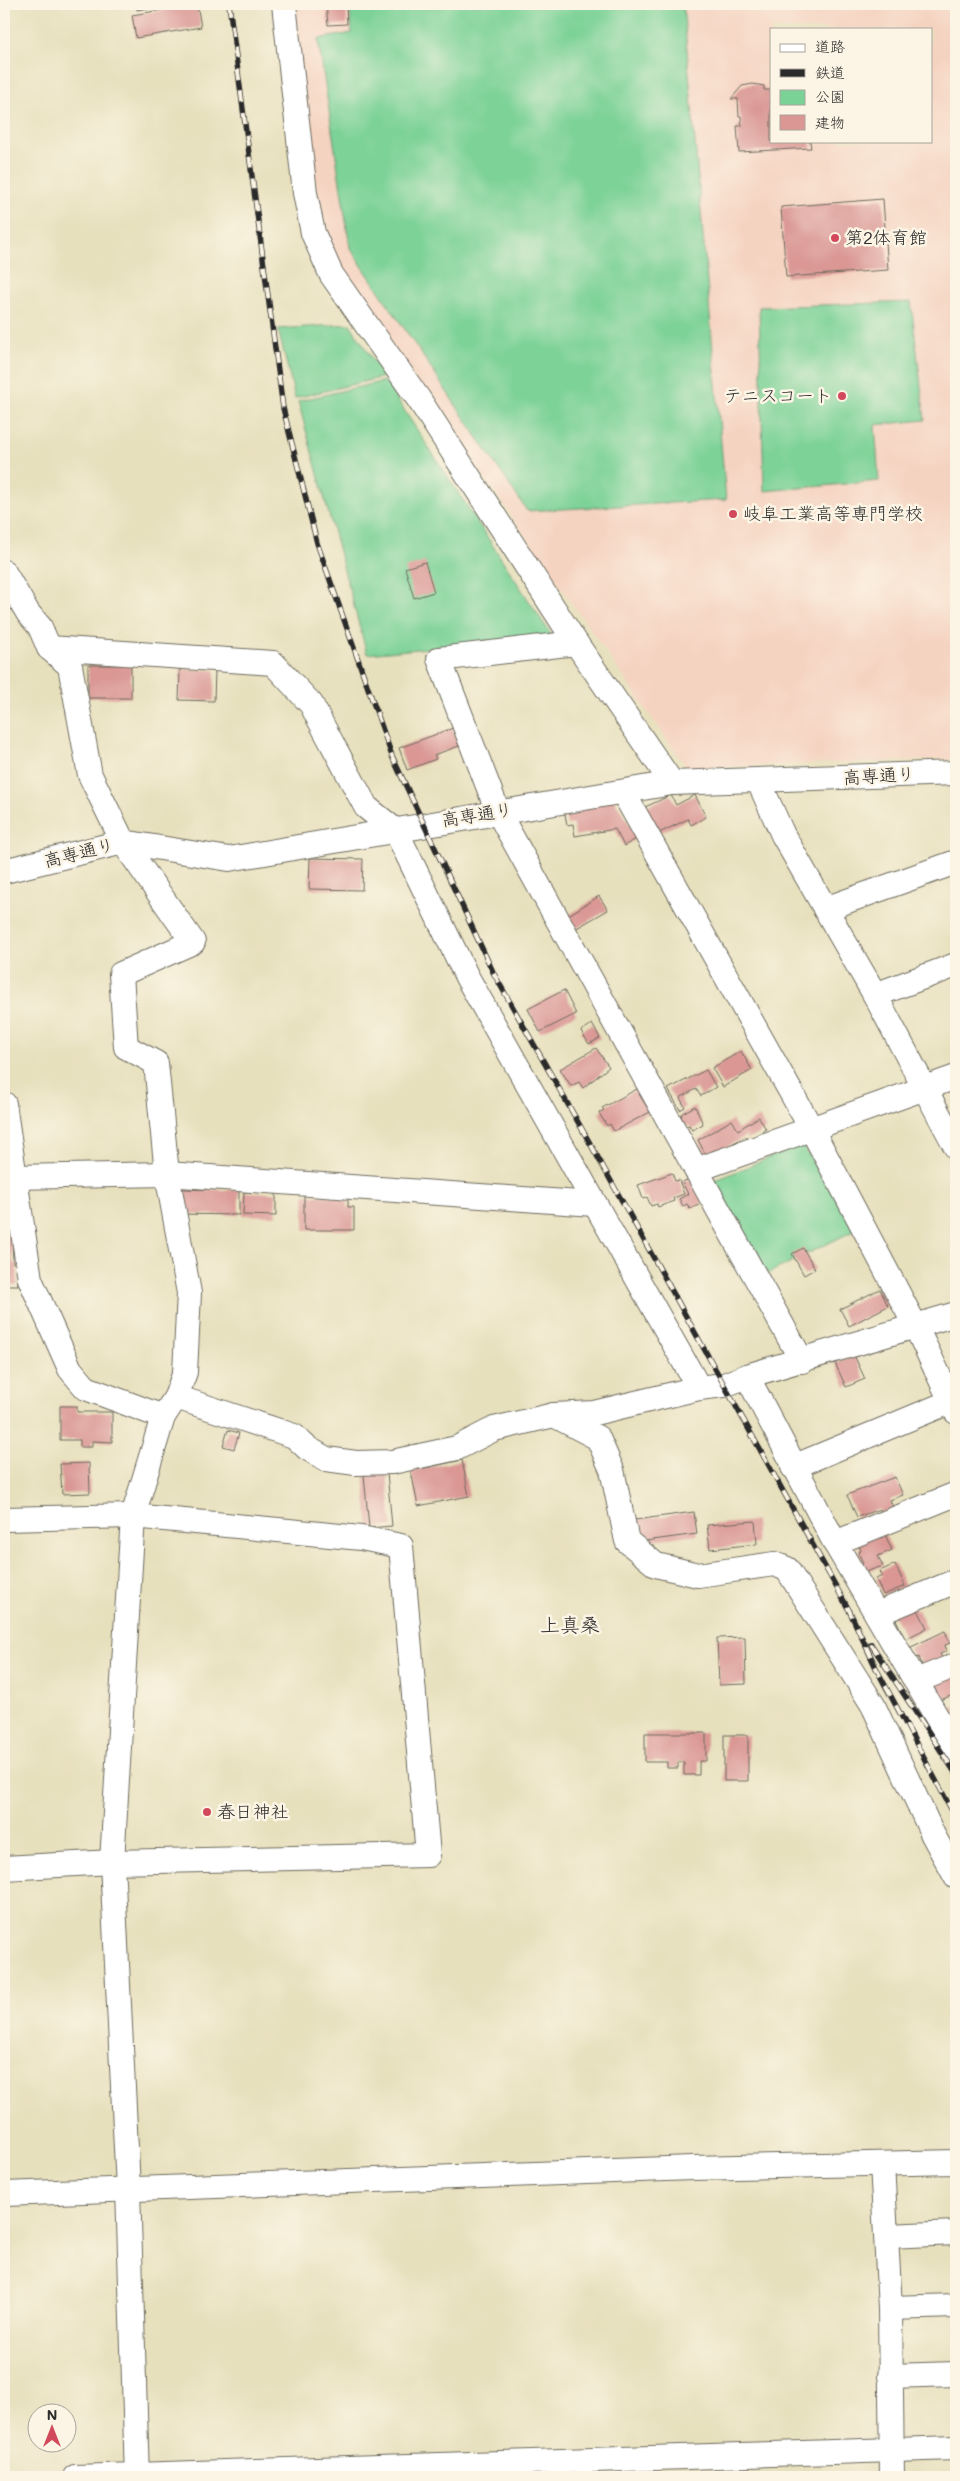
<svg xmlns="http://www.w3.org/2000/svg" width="960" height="2481" viewBox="0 0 960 2481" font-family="Mali,'Klee One',sans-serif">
	<rect width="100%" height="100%" fill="#fcf5e5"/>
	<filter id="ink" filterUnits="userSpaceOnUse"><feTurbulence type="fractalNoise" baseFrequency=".02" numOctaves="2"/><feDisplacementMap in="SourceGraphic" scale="10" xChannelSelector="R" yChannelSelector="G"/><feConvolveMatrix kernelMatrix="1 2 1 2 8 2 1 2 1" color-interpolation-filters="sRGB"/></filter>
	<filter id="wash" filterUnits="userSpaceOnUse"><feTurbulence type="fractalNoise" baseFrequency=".0096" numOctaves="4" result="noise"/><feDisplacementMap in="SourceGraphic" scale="20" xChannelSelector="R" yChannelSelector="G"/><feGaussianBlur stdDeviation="1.12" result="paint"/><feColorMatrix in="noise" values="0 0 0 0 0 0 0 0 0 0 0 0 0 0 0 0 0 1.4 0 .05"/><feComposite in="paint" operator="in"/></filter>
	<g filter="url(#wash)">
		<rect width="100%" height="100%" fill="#e7e0bd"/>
		<path fill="#f5d3c1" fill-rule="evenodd" d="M293 4H956V759L687 768 339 269 319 209ZM771 29H931V141H771Z"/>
		<g fill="#7bd297" stroke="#537e61">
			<path d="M349 4H683L726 500 527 511 350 248 318 39 352 33Z"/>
			<path d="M911 302 925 420 875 425 879 481 764 491 759 307Z"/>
			<path d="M350 324 384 377 295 398 278 329Z"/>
			<path d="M385 381 552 636 367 654 298 401Z"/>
			<path d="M802 1144 855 1230 765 1275 709 1183Z"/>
		</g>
		<g id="blocks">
			<g fill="#da9794">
				<path d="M136 4H167V5L137 10Z"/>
				<path d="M197 4 201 27 136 38 132 15Z"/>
				<path d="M326 4H346L347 24 328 25Z"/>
				<path d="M780 4H818V5L780 9Z"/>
				<path d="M753 84 764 86V90H771V141H810L811 148 739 152 737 126H742L741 116H739L738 99H731L742 86Z"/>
				<path d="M883 199 888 270 786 277 781 207Z"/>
				<path d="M425 562 434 592 414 598 405 568Z"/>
				<rect x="88" y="665" width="43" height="33"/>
				<path d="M180 669 215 670 214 701 179 700Z"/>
				<path d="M453 728 459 746 434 755 436 759 407 770 399 748Z"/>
				<path d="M671 795 676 805 695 795 706 817 691 825 688 819 657 834 643 808Z"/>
				<path d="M614 799 638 838 624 846 615 829 575 836 573 824 567 825 564 809Z"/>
				<path d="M310 858 363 859 362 890 309 889Z"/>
				<path d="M599 896 608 910 575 929 567 916Z"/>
				<path d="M564 990 576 1014 540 1032 528 1009Z"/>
				<path d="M592 1024 600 1038 589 1044 581 1031Z"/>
				<path d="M596 1048 609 1067 583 1088 579 1082 571 1086 560 1069Z"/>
				<path d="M741 1051 752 1070 723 1087 712 1068Z"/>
				<path d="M706 1070 716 1087 701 1096 696 1089 680 1098 685 1107 680 1110 668 1089Z"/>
				<path d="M639 1088 642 1093 639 1094 650 1112 614 1131 610 1124 607 1126 599 1113 604 1110 602 1108Z"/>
				<path d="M695 1106 703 1124 692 1130 689 1125 684 1127 679 1118 682 1116 681 1114Z"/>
				<path d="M759 1117 766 1129 748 1140 746 1136 716 1153 714 1150 706 1155 698 1140 732 1120 738 1130Z"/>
				<path d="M672 1173 675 1181 679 1180 684 1194 673 1198 674 1201 658 1207 657 1204 651 1206 647 1197 643 1199 638 1185Z"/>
				<path d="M690 1179 703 1203 690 1209 687 1204 683 1206 679 1199 688 1194 682 1182Z"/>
				<path d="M180 1189 239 1190V1215L179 1214Z"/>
				<path d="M244 1192 276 1193V1216L243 1215Z"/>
				<path d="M304 1195 348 1196V1207H354V1230H304Z"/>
				<path d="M4 1231H12L13 1263H17L18 1285H4Z"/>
				<path d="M803 1248 815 1269 804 1275 792 1254Z"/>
				<path d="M880 1289 888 1306 849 1326 840 1309Z"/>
				<path d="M854 1355 865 1379 846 1387 835 1363Z"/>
				<path d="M60 1406H77V1412H112V1442L92 1441V1447H80V1440H60Z"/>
				<path d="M228 1430 239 1433 234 1449 223 1446Z"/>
				<path d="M462 1460 469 1496 418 1506 411 1471Z"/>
				<path d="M89 1463 90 1493 62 1494 60 1464Z"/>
				<path d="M387 1473 392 1526 369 1528 364 1475Z"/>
				<path d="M895 1477 903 1495 890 1500 894 1509 882 1514 880 1509 857 1517 847 1495Z"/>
				<path d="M694 1512 697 1534 638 1542 635 1520Z"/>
				<path d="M755 1521 757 1544 710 1549 707 1525Z"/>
				<path d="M884 1532 892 1550 878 1556 883 1566 865 1572 860 1564 863 1563 858 1552 861 1551 858 1542Z"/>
				<path d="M895 1564 905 1586 883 1595 876 1579 882 1576 880 1571Z"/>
				<path d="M912 1606 915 1611 918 1610 927 1628 905 1639 894 1615Z"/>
				<path d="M945 1631 950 1643 945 1645 947 1651 940 1654 943 1659 923 1668 919 1657 914 1659 909 1648Z"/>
				<path d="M745 1637 746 1684 719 1685 717 1638Z"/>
				<path d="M956 1673V1694L940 1700 932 1683Z"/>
				<path d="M956 1705V1721L951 1708Z"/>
				<path d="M645 1733H706V1761H699V1775H684V1762H678V1768H667V1762H645Z"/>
				<rect x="724" y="1735" width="24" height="46"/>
			</g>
		</g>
	</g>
	<g filter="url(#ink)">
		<use href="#blocks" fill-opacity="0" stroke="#6d6a5e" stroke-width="1"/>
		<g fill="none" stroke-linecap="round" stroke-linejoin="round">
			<g stroke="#6d6a5e" stroke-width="26">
				<g id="minor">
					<path d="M284 4 305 193 313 233 331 274 420 401 576 643 672 783"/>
					<path d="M4 572 28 613 40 627 49 648 70 666 90 775 123 842 193 942 121 974 126 1047 156 1063 167 1174 189 1293 185 1372 176 1397 163 1417 133 1516 112 1862 128 2189 137 2477"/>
					<path d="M576 643 439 659 498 812 802 1361"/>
					<path d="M49 648 273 663 311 704 366 807 396 831 467 977 699 1388"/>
					<path d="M759 782 783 835 875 995 956 1147"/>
					<path d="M623 792 811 1128 916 1327 956 1412"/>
					<path d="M4 871 123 842 229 859 672 783 956 773"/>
					<path d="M825 909 956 862"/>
					<path d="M875 995 956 965"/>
					<path d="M4 1104 30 1279 70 1369 86 1388 163 1417"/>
					<path d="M696 1170 956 1077"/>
					<path d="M14 1177 167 1174 594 1204"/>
					<path d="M747 1376 835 1543 956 1750"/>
					<path d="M176 1397 294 1436 307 1448 326 1459 356 1463 392 1462 457 1448 494 1429 554 1415 594 1413 699 1388 724 1385 747 1376 956 1314"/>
					<path d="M554 1415 598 1438 612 1470 627 1541 656 1565 698 1575 774 1564 787 1569 873 1705 933 1835 956 1877"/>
					<path d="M793 1467 952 1401"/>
					<path d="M4 1519 133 1516 361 1538 401 1546 428 1855 112 1862 4 1868"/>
					<path d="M835 1543 956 1494"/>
					<path d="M877 1614 956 1581"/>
					<path d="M916 1681 956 1665"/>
					<path d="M882 2164 890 2308 892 2477"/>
					<path d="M4 2194 692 2168 956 2162"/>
					<path d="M888 2236 956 2233"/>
					<path d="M890 2308 956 2306"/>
					<path d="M890 2376 956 2374"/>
					<path d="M75 2477 956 2448"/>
				</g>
			</g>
			<use href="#minor" stroke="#fff" stroke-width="24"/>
			<g stroke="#2b2b2b" stroke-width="5.5">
				<g id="rail">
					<path d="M229 4 283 408 317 543 392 756 494 974 591 1145 849 1610 878 1672 956 1818"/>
					<path d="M871 1644 956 1774"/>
				</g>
			</g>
			<use href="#rail" stroke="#fcf5e5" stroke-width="4" stroke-dasharray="11" stroke-linecap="butt"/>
		</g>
	</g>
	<g fill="#d1495b" stroke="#fcf5e5" stroke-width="2">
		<circle cx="835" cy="238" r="5"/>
		<circle cx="842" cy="396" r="5"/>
		<circle cx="733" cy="514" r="5"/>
		<circle cx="207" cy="1812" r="5"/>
	</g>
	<g text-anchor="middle" stroke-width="5" stroke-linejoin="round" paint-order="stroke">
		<g font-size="18" fill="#2b2b2b" stroke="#fcf5e5" text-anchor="start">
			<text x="845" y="244">第2体育館</text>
			<text x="832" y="402" text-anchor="end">テニスコート</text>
			<text x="743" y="520">岐阜工業高等専門学校</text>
			<text x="217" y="1818">春日神社</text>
		</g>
		<g font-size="18" fill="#2b2b2b" stroke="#fcf5e5">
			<text transform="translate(879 776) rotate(-3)" y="6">高専通り</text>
			<text transform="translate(477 815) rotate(-9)" y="6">高専通り</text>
			<text transform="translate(79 853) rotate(-14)" y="6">高専通り</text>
		</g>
		<g font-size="20" fill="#2b2b2b" stroke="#fcf5e5">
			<text x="570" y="1632">上真桑</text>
		</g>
	</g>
	<rect width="960" height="2481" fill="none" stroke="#fcf5e5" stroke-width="20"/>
	<rect x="770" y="28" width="162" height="115" fill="#fcf5e5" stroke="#a8a49b"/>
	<rect x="780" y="44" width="25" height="8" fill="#ffffff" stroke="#a8a49b"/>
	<text x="815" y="52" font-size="15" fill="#2b2b2b">道路</text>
	<rect x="780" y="69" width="25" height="8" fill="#2b2b2b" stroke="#a8a49b"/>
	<text x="815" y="78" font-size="15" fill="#2b2b2b">鉄道</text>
	<rect x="780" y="90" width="25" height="15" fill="#7bd297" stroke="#a8a49b"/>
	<text x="815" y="102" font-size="15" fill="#2b2b2b">公園</text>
	<rect x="780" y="115" width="25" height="15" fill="#da9794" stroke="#a8a49b"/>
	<text x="815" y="128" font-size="15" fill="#2b2b2b">建物</text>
	<g transform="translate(52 2428)"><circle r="24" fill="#fcf5e5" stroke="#a8a49b"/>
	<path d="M0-4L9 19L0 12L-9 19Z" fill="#d1495b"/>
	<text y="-8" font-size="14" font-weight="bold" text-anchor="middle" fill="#2b2b2b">N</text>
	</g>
</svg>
